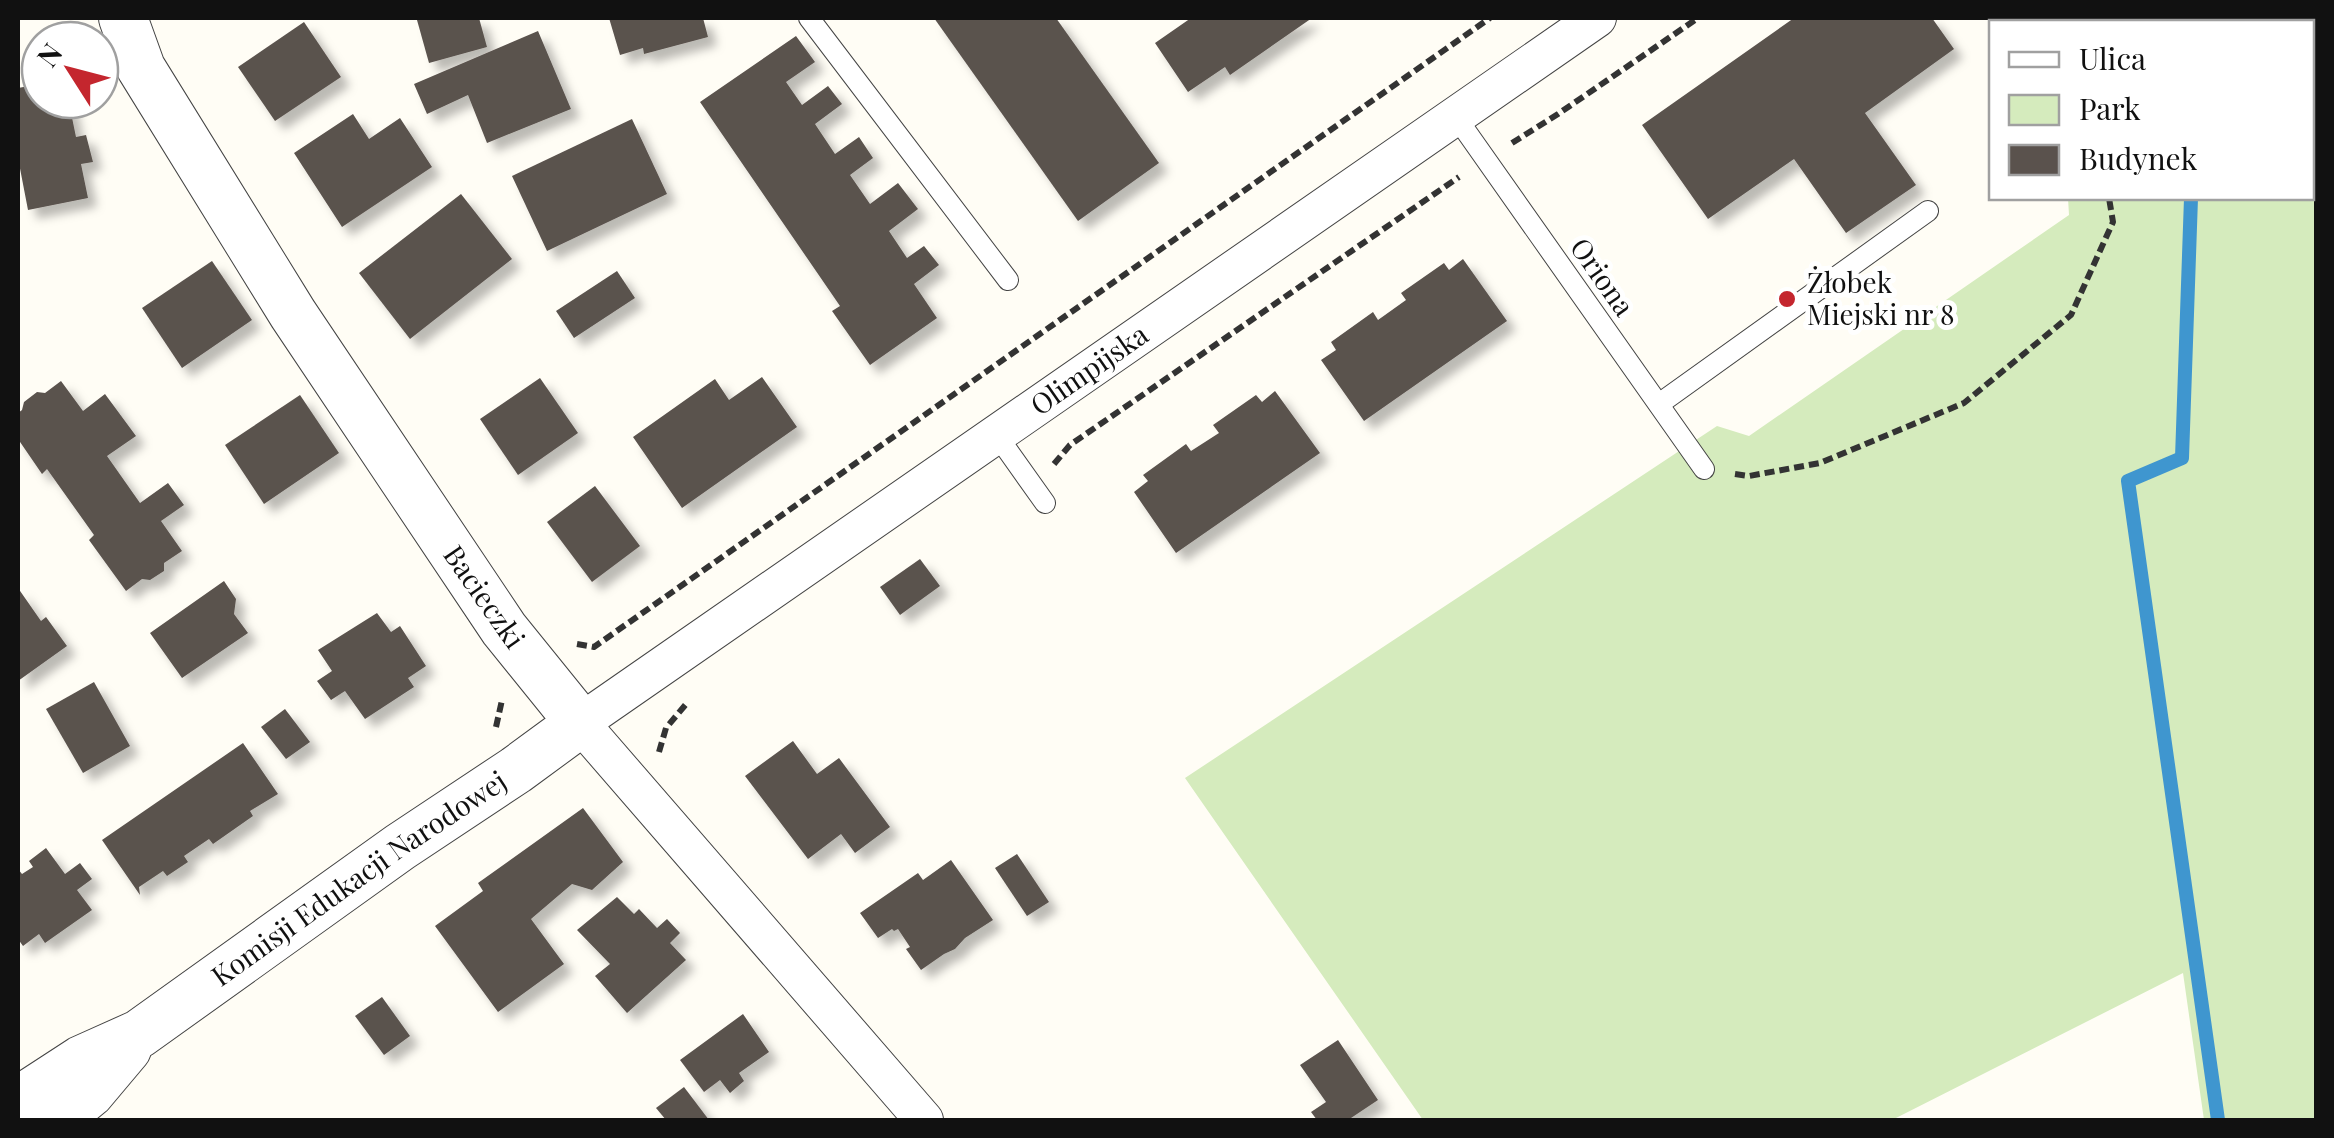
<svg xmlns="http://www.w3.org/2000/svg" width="2334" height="1138" viewBox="0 0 2334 1138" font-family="'Playfair Display',serif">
	<defs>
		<filter id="shadow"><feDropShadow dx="9" dy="9" stdDeviation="5" flood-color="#0004"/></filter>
	</defs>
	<rect width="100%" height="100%" fill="#fffdf5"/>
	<path fill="#d5ebbd" d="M2049 18H2316V1120H2204L2183 973 1892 1120H1423L1185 778 1717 426 1749 436 2069 215 2068 198H2312V22H2050Z"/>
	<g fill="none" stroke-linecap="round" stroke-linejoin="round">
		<g stroke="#3f96cf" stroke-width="14">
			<path d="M2198 22V18"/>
			<path d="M2191 198 2182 458 2128 481 2218 1120"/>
		</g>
	</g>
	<g fill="#5a524d" filter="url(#shadow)">
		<path d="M426 18H479L487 47 429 63 417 20Z"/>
		<path d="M609 18H703L708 37 644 54 643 48 620 55Z"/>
		<path d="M934 18H1056L1159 163 1078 221Z"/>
		<path d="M1191 18H1312L1230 75 1225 67 1188 92 1155 43Z"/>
		<path d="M1794 18H1932L1954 49 1865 113 1916 185 1846 233 1794 159 1708 219 1642 125Z"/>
		<path d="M304 22 341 77 275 121 238 67Z"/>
		<path d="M538 31 571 109 487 143 468 95 427 114 414 84Z"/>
		<path d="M796 36 815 62 786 82 802 105 828 86 842 104 815 124 835 154 859 137 873 158 850 175 870 204 898 183 918 209 889 231 907 258 924 246 939 265 914 284 937 318 870 365 832 311 840 306 700 102Z"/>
		<path d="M40 84V100H62V105L69 103 76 137 86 135 93 162 81 164 88 198 28 210 18 158V88Z"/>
		<path d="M353 114 369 139 400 118 432 167 342 227 294 153Z"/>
		<path d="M632 119 667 194 547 251 512 176Z"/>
		<path d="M461 194 512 259 410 339 359 273Z"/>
		<path d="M1463 259 1507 321 1364 421 1321 360 1336 350 1331 342 1373 312 1378 320 1406 300 1401 293 1444 263 1449 270Z"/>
		<path d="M212 261 252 320 182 368 142 308Z"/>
		<path d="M617 271 635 298 574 338 556 311Z"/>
		<path d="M762 377 797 427 682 508 633 437 715 379 729 400Z"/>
		<path d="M540 378 578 433 518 475 480 419Z"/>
		<path d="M61 381 83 411 105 394 136 436 107 456 140 503 168 483 184 505 161 521 182 551 164 563V571L150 580 142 579 126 591 89 540 94 535 47 469 42 474 18 439V413L22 410 24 402 37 392 45 393Z"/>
		<path d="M1275 391 1320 453 1176 553 1134 492 1148 481 1143 475 1186 444 1191 451 1219 433 1213 425 1256 395 1262 402Z"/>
		<path d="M300 395 339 453 264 504 225 445Z"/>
		<path d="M595 486 640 546 592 582 547 522Z"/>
		<path d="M920 559 940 586 900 615 880 587Z"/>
		<path d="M224 581 236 599 234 614 248 633 182 678 150 633Z"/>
		<path d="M18 588 41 621 46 617 67 646 18 681Z"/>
		<path d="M377 613 391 632 400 626 426 666 408 678 414 687 365 719 345 691 331 700 317 681 332 671 318 650Z"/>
		<path d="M94 682 130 746 83 773 46 709Z"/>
		<path d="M285 709 310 742 286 759 261 727Z"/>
		<path d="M793 741 817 774 839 758 890 827 855 853 841 834 808 859 745 776Z"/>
		<path d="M243 743 278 794 250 811 253 816 213 844 209 839 184 856 188 862 167 876 163 871 139 887 140 895 102 840Z"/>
		<path d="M583 808 623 862 592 890 572 884 531 919 564 964 498 1012 435 926 483 891 478 883Z"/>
		<path d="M46 848 65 874 80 863 92 879 77 890 92 910 45 943 39 934 23 946 18 939V869L22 874 33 867 29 861Z"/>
		<path d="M1017 854 1049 902 1027 916 995 868Z"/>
		<path d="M951 860 993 920 965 938 955 949 944 954 921 970 906 949 910 947 898 929 894 931 892 929 878 938 860 913 918 873 923 880Z"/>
		<path d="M617 897 634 914 639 909 657 928 667 919 680 933 670 943 686 960 627 1013 595 976 610 964 577 930Z"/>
		<path d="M382 997 410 1036 384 1055 355 1016Z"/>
		<path d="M743 1014 769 1052 739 1073 744 1081 730 1093 720 1080 704 1092 680 1060Z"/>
		<path d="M1338 1040 1378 1100 1348 1120H1317L1311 1112 1326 1102 1300 1065Z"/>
		<path d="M684 1087 709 1120H666L656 1108Z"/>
	</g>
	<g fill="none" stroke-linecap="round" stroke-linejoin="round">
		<g stroke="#444" stroke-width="22">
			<g id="service">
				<path d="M809 18 1008 280"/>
				<path d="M1456 117 1704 469"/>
				<path d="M1659 404 1928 211"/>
				<path d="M996 434 1045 503"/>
			</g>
		</g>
		<g stroke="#444" stroke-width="40">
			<g id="minor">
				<path id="s1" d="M924 1120 580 723 1597 18"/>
			</g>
		</g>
		<g stroke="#444" stroke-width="50">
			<g id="tertiary">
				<path id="s2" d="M18 1101 81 1060 139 1034 400 847 516 770 580 723 504 629 293 314 141 68 123 18"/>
				<path d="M57 1120 90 1093 127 1049"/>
			</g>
		</g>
		<g stroke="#333" stroke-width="6" stroke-dasharray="10 5" stroke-linecap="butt">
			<path d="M2079 18 2080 22"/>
			<path d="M1512 143 1558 114 1698 18"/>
			<path d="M1054 464 1070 445 1459 177"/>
			<path d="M1735 474 1749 476 1820 463 1964 403 2071 315 2113 222 2109 198"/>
			<path d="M577 644 594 647 1490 18"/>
			<path d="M496 727 502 700"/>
			<path d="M659 752 666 728 687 703"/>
		</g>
		<use href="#service" stroke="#fff" stroke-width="20"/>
		<use href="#minor" stroke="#fff" stroke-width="38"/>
		<use href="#tertiary" stroke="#fff" stroke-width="48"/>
	</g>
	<circle fill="#c4262e" stroke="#fff" stroke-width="4" cx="1787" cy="299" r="10"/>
	<g text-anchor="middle" stroke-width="10" stroke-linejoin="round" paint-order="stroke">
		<g font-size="28" fill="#111" stroke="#fff">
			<text transform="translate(1602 277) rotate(55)" y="10">Oriona</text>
			<text dy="10" stroke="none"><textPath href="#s1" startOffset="1145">Olimpijska</textPath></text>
			<text transform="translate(484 597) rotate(55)" y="10">Bacieczki</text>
			<text dy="10" stroke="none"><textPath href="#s2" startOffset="408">Komisji Edukacji Narodowej</textPath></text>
		</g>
		<g font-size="28" fill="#111" stroke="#fff" text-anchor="start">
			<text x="1807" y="293">Żłobek<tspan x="1807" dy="32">Miejski nr 8</tspan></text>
		</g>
	</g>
	<rect width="2334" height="1138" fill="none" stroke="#111111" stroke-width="40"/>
	<rect x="1989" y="20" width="325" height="180" fill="#ffffff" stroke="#a0a0a0" stroke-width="2.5"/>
	<rect x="2009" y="52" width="50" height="15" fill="#ffffff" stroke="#a0a0a0" stroke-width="2.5"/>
	<text x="2079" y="70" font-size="30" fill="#111111">Ulica</text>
	<rect x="2009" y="95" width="50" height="30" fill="#d5ebbd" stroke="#a0a0a0" stroke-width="2.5"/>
	<text x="2079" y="120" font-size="30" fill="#111111">Park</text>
	<rect x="2009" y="145" width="50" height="30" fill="#5a524d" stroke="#a0a0a0" stroke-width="2.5"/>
	<text x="2079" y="170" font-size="30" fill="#111111">Budynek</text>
	<g transform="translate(70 70) rotate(306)"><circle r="48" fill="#ffffff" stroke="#a0a0a0" stroke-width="2.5"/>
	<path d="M0-8L18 38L0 25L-18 38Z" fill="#c4262e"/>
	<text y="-15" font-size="28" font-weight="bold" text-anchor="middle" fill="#111111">N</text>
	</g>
</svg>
